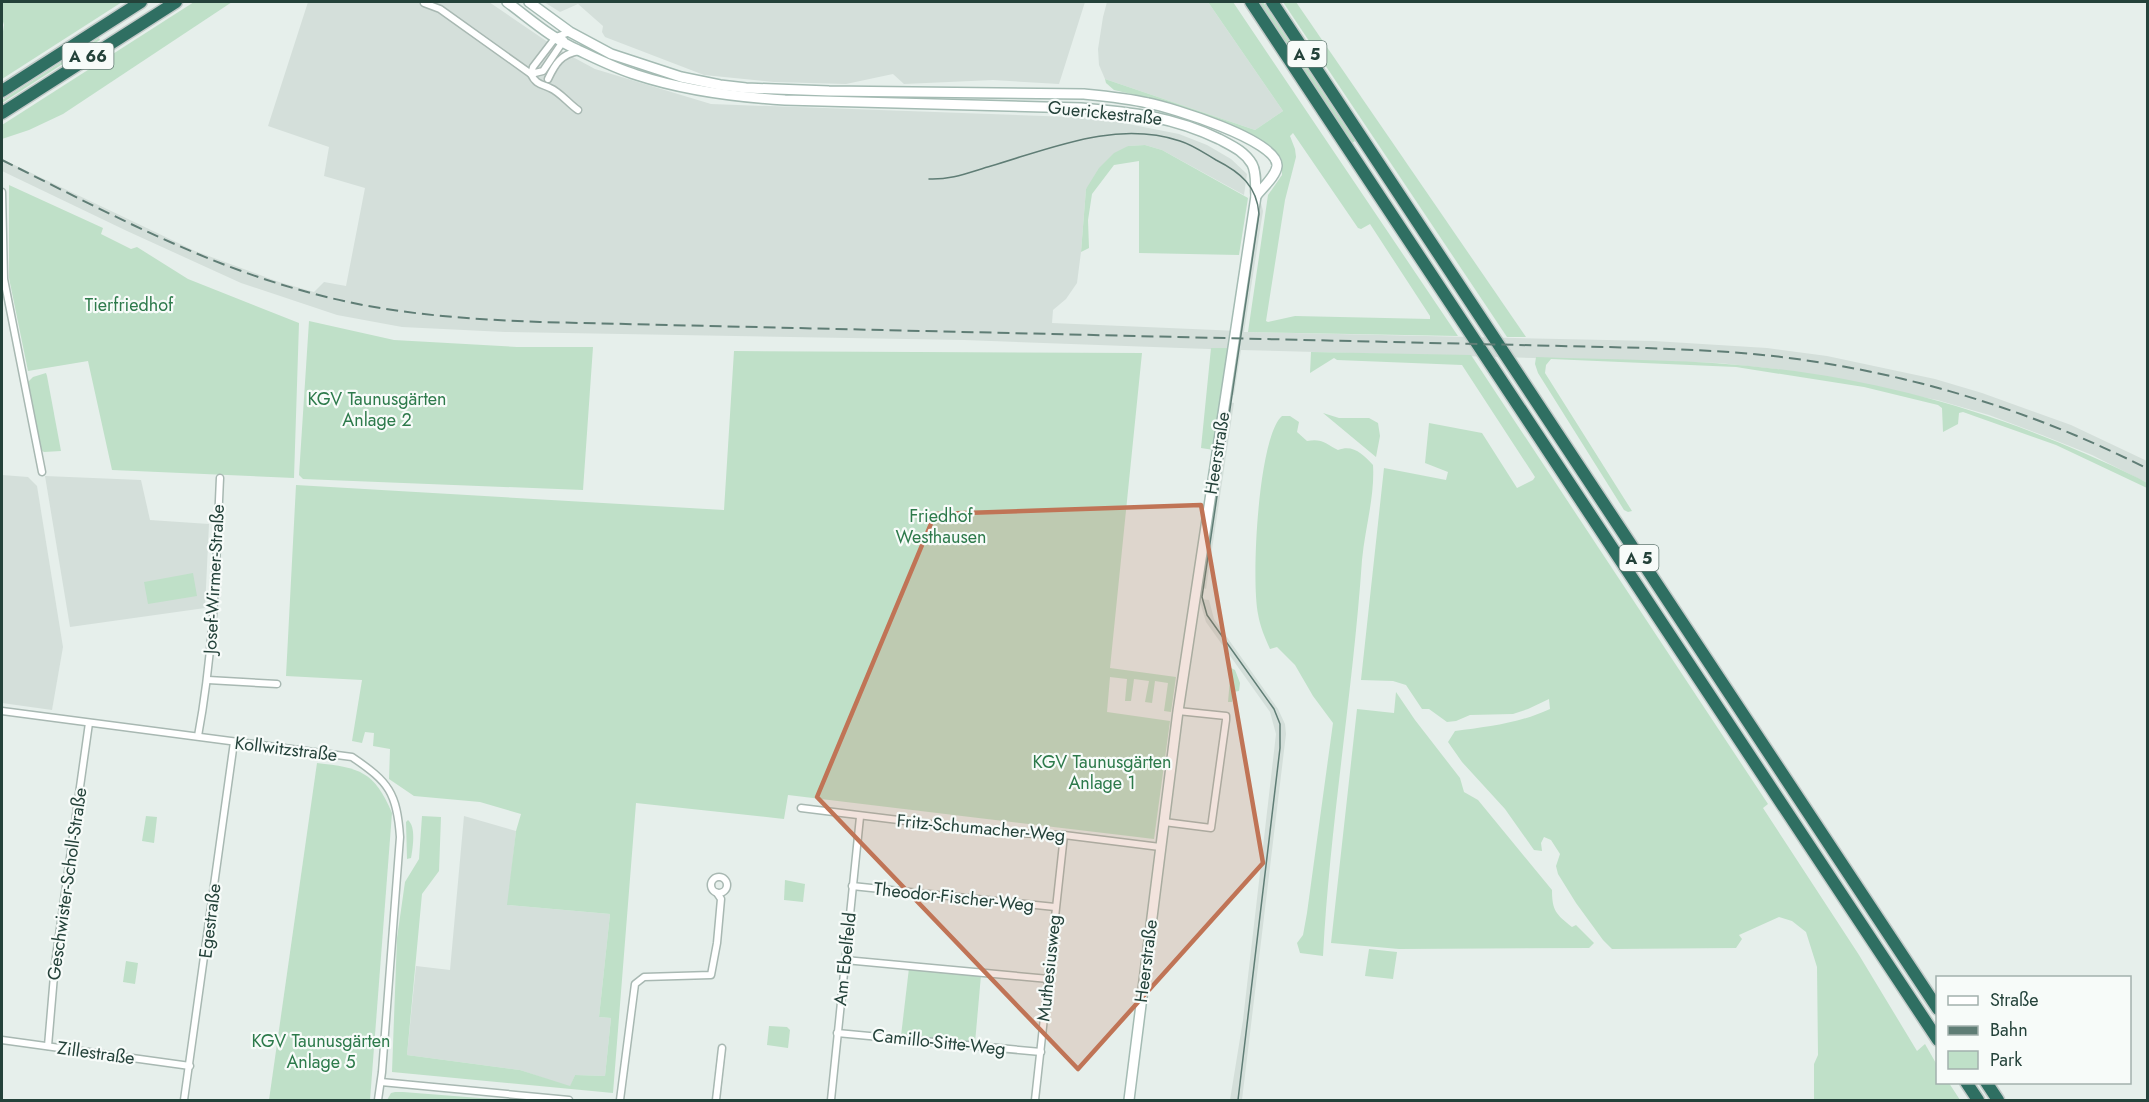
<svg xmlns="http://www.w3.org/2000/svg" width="2149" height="1102" viewBox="0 0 2149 1102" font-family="Jost,sans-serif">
	<rect width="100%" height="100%" fill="#e6efeb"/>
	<g fill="#d4dfda">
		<path d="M308 2H489L558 49 595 69 711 104 1098 118 1179 134 1207 145 1231 159 1247 174 1244 195 1162 150 1145 145 1128 146 1086 189 1081 252 1077 283 1066 299 1053 310 1052 323 1239 331 1260 199 1263 211 1244 332 1654 341 1767 348 1827 356 1935 379 1982 393 2071 425 2147 461V483L2092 455 2042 435 1989 415 1937 400 1776 369 1719 363 1241 350 1234 395 1230 394 1236 350 964 340 505 332 402 327 337 315 241 283 127 231 2 171V159L195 251 279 282 314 292 324 282 346 286 365 188 324 176 329 147 268 126Z"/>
		<path d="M544 2H1085L1059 84 993 80 904 84 893 74 846 84 774 82 704 75 605 37 602 32 603 26 578 4 560 12Z"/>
		<path d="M1107 2H1208L1283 111 1255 130 1105 79 1099 65 1098 49 1103 17Z"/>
		<path d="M1228 402 1234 403 1206 589 1199 587Z"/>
		<path d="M2 475 28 477 37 486 63 647 52 710 2 703Z"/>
		<path d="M45 476 141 480 150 520 209 524 205 608 70 627Z"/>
		<path d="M1199 599 1209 600 1214 619 1278 709 1285 724 1286 734 1242 1100H1230L1243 1020 1276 734 1270 712 1206 622Z"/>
		<path d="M464 816 516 831 508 905 610 914 599 1017 611 1018 605 1076 575 1075 570 1087 520 1070 407 1055 416 966 450 970Z"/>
	</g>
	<g fill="#bfe0c8" fill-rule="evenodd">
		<path d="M2 2H122L2 79V38L4 25 2 18Z"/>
		<path d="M194 2H232L63 114 29 130 2 139V125Z"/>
		<path d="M1208 2H1233L1458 336 1248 332 1268 195 1282 175V160L1277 153 1263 141 1230 126 1148 98 1114 90 1106 83 1105 79 1255 130 1283 111ZM1293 133 1358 228 1361 229 1370 224 1430 316V319L1295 316 1268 322 1266 321 1285 200 1296 157 1295 149 1290 136Z"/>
		<path d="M1258 2H1263L1355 141 1352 143Z"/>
		<path d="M1283 2H1296L1526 337H1507Z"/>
		<path d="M99 38 100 40 2 103V100Z"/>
		<path d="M580 44 625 66 701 86 858 96V97C816 97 771 99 729 92 676 85 627 69 579 46Z"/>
		<path d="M1145 145 1162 150 1248 198 1239 255 1139 253V161L1114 165 1092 194 1088 220 1089 248 1081 252 1086 189 1099 168 1114 153 1128 146Z"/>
		<path d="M9 185 103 228 101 234 131 249 137 247 188 279 299 323 294 478 112 470 88 361 28 371 9 278Z"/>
		<path d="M309 321 394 340 517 347H593L583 490 303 479 299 475Z"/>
		<path d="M1211 348H1228L1214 450 1201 448Z"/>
		<path d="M734 351 1142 353 1110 668 1176 677 1171 712 1164 711 1168 683 1155 681 1152 703 1145 702 1149 681 1134 679 1131 701H1125L1127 679 1110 677 1107 712 1170 721 1154 839 788 795 784 819 636 803 613 1093 392 1072 397 938 405 882 419 859 422 816 441 817 439 871 422 894 407 1055 520 1070 570 1086 575 1075 605 1076 611 1018 599 1017 610 914 507 905 516 831 521 814 480 802 414 796 389 779 390 749 373 746 374 733 365 732 362 743 352 741 362 680 286 676 296 485 724 510Z"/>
		<path d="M1311 352 1471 355 1768 804 1763 808 1859 955 1917 1051 1925 1044 1937 1065 1938 1082 1949 1083 1960 1100H1814V1064L1818 1055 1817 967 1806 932 1792 921 1779 917 1739 935 1742 939 1736 948 1612 949 1603 940 1576 903 1558 874 1556 866 1560 854 1551 840 1544 837 1541 843 1542 851 1534 850 1505 809 1462 762 1448 742 1455 731C1487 727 1520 723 1550 709L1549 699 1528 709 1513 714 1470 715 1456 721 1447 722 1429 709H1422L1406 685 1393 681 1361 680 1384 468 1446 480 1448 472 1425 463 1429 423 1482 433 1517 488 1533 480 1535 477 1462 365 1337 360 1334 358 1310 373Z"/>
		<path d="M1536 357C1616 360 1697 359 1777 369 1904 384 2024 422 2138 478L2147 483V488L2056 445 1963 412 1959 413 1958 424 1943 432 1942 408 1938 405 1864 387 1736 367 1551 359 1546 365 1545 373 1632 511 1628 512 1624 510 1538 373 1535 364Z"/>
		<path d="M46 373 47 376 61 451 44 452 41 450 28 382 33 377Z"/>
		<path d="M1323 413 1339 418H1369L1378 423 1380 436 1376 457Z"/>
		<path d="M1282 416H1290L1299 422 1297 432 1307 441C1322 438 1326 444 1338 450 1353 444 1363 454 1373 465 1375 496 1365 528 1362 560 1353 692 1330 823 1323 956L1300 953 1297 943 1303 935 1307 913 1333 723 1313 696 1295 665 1277 647 1270 649C1265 638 1260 626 1258 614 1251 580 1258 437 1282 416Z"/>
		<path d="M193 573 197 596 148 604 144 582Z"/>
		<path d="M1231 668 1235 670 1240 683 1239 691 1233 692 1232 702H1228Z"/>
		<path d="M1396 692 1415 720 1460 778 1464 792 1478 800 1552 890C1552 911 1556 914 1572 927L1576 925 1594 943 1589 948 1399 949 1331 943 1357 709 1394 713Z"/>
		<path d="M317 763C360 768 374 771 392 813L370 1100H269Z"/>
		<path d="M146 816 157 817 154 843 142 841Z"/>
		<path d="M408 820C416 827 413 846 411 858L407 859 406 822Z"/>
		<path d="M785 880 805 884 803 902 784 900Z"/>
		<path d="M1369 949 1397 952 1393 979 1365 976Z"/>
		<path d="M126 961 138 963 135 984 123 982Z"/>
		<path d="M909 968 981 975 975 1043 901 1036Z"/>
		<path d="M769 1026 787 1027 790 1030 788 1048 767 1045Z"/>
		<path d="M395 1092H403L505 1100H387L391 1093Z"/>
	</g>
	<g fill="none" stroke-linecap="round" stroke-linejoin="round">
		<g stroke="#a8b8b2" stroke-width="9">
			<g id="minor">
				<path d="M424 3 440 9 531 74"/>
				<path d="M570 32 556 37 533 67 531 74C536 85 542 84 550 88 560 92 569 104 578 110"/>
				<path d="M531 74 543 71 564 40"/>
				<path d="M548 79C555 64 561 54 579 51"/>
				<path d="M2 192 4 279 42 472"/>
				<path d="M208 680 277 684"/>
				<path d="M2 711 352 757C389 782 397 793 400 837L382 1072 378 1100"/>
				<path d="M198 736C214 651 216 565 220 478"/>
				<path d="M801 808 996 832 1064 835 1160 847"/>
				<path d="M1164 822 1211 828 1226 720V716L1178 711"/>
				<circle cx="719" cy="885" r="8"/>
				<path d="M852 886 1055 907"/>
				<path d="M845 960 1049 979"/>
				<path d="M837 1033 1041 1052"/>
				<path d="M2 1040 190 1066"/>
				<path d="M48 1046 55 964 89 723"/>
				<path d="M381 1082 569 1100"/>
				<path d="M184 1100 234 742"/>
				<path d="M620 1100 635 984 644 977 711 975 717 943 721 899 717 893"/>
				<path d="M716 1100 722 1048"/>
				<path d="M831 1100 860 817"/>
				<path d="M1035 1100 1064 835"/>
			</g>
		</g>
		<g stroke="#a4bbb3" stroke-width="12">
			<g id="secondary">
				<path d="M507 2C529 18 552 39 578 50 597 59 617 69 637 75 686 91 735 97 785 100L1081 108C1131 112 1174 117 1219 139 1232 146 1244 151 1252 164 1257 173 1255 185 1256 196L1178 711 1129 1100"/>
				<path d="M529 2 570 32 611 54 681 77 720 85 746 88 829 91 1084 94C1105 96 1127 98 1148 103 1169 107 1279 140 1277 166 1276 176 1262 188 1256 196"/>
			</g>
		</g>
		<g stroke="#c2cac8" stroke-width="15">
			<g id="motorway">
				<path d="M1251 2 1938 1040"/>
				<path d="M1272 2 1938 1009"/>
				<path d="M2 91 141 2"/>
				<path d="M2 113 176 2"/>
				<path d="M1966 1082 1978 1100"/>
				<path d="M1986 1082 1998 1100"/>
			</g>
		</g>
		<use href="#minor" stroke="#fff" stroke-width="6"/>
		<use href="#secondary" stroke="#fff" stroke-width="9"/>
		<use href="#motorway" stroke="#2f6f62" stroke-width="12"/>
		<path stroke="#5f7d75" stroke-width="1.5" d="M929 179C951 180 970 172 991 166 1052 148 1116 120 1180 141 1193 145 1204 153 1216 160 1240 172 1257 186 1259 214L1202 597 1207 615 1274 709 1280 724V748L1238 1100"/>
		<path stroke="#5f7d75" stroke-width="2" stroke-dasharray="12 6" stroke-linecap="butt" d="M2 160C103 210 205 266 315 294 389 314 464 319 540 322L1647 348C1697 350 1747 352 1797 359 1919 376 2038 413 2148 469"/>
	</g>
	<path fill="#c07456" fill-opacity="0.2" stroke="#c07456" stroke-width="4.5" stroke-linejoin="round" d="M1201 505 1263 863 1078 1069 817 797 935 514Z"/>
	<g text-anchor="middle" stroke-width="4.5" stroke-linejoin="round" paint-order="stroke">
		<g fill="#f7fbf9" stroke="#637a73" stroke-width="1.5">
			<rect x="1287.5" y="41" width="39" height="26" rx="4.5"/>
			<rect x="62.5" y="43" width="51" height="26" rx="4.5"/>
			<rect x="1619.5" y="545" width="39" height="26" rx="4.5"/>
		</g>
		<g font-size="16" font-weight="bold" fill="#24423a">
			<text x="1307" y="60">A 5</text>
			<text x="88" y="62">A 66</text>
			<text x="1639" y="564">A 5</text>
		</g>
		<g font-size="18" fill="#24423a" stroke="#f7fbf9">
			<text transform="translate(1105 113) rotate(6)" y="6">Guerickestraße</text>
			<text transform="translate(1217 453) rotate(-81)" y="6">Heerstraße</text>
			<text transform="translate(214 579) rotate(-87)" y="6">Josef-Wirmer-Straße</text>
			<text transform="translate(286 749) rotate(7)" y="6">Kollwitzstraße</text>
			<text transform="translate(981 828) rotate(5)" y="6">Fritz-Schumacher-Weg</text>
			<text transform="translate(67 884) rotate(-82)" y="6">Geschwister-Scholl-Straße</text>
			<text transform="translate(954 897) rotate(6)" y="6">Theodor-Fischer-Weg</text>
			<text transform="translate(210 921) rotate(-83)" y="6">Egestraße</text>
			<text transform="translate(845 959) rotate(-84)" y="6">Am Ebelfeld</text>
			<text transform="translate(1146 961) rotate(-83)" y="6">Heerstraße</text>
			<text transform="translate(1049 968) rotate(-84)" y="6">Muthesiusweg</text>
			<text transform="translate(939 1042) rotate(6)" y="6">Camillo-Sitte-Weg</text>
			<text transform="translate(96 1053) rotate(8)" y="6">Zillestraße</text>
		</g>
		<g font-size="18" fill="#2d7a4b" stroke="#f7fbf9">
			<text x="129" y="311">Tierfriedhof</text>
			<text x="377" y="405">KGV Taunusgärten<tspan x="377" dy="21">Anlage 2</tspan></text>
			<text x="941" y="522">Friedhof<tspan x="941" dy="21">Westhausen</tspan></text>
			<text x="1102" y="768">KGV Taunusgärten<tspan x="1102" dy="21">Anlage 1</tspan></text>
			<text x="321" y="1047">KGV Taunusgärten<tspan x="321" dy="21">Anlage 5</tspan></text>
		</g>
	</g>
	<rect width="2149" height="1102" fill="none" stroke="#24423a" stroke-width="6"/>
	<rect x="1936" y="976" width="195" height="108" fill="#f7fbf9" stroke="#a3b1ad" stroke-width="1.5"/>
	<rect x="1948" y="996" width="30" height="9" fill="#ffffff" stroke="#a3b1ad" stroke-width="1.5"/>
	<text x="1990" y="1006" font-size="18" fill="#24423a">Straße</text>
	<rect x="1948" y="1026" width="30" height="9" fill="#5f7d75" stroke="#a3b1ad" stroke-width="1.5"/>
	<text x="1990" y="1036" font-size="18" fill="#24423a">Bahn</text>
	<rect x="1948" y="1051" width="30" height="18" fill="#bfe0c8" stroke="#a3b1ad" stroke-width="1.5"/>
	<text x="1990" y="1066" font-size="18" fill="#24423a">Park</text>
</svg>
